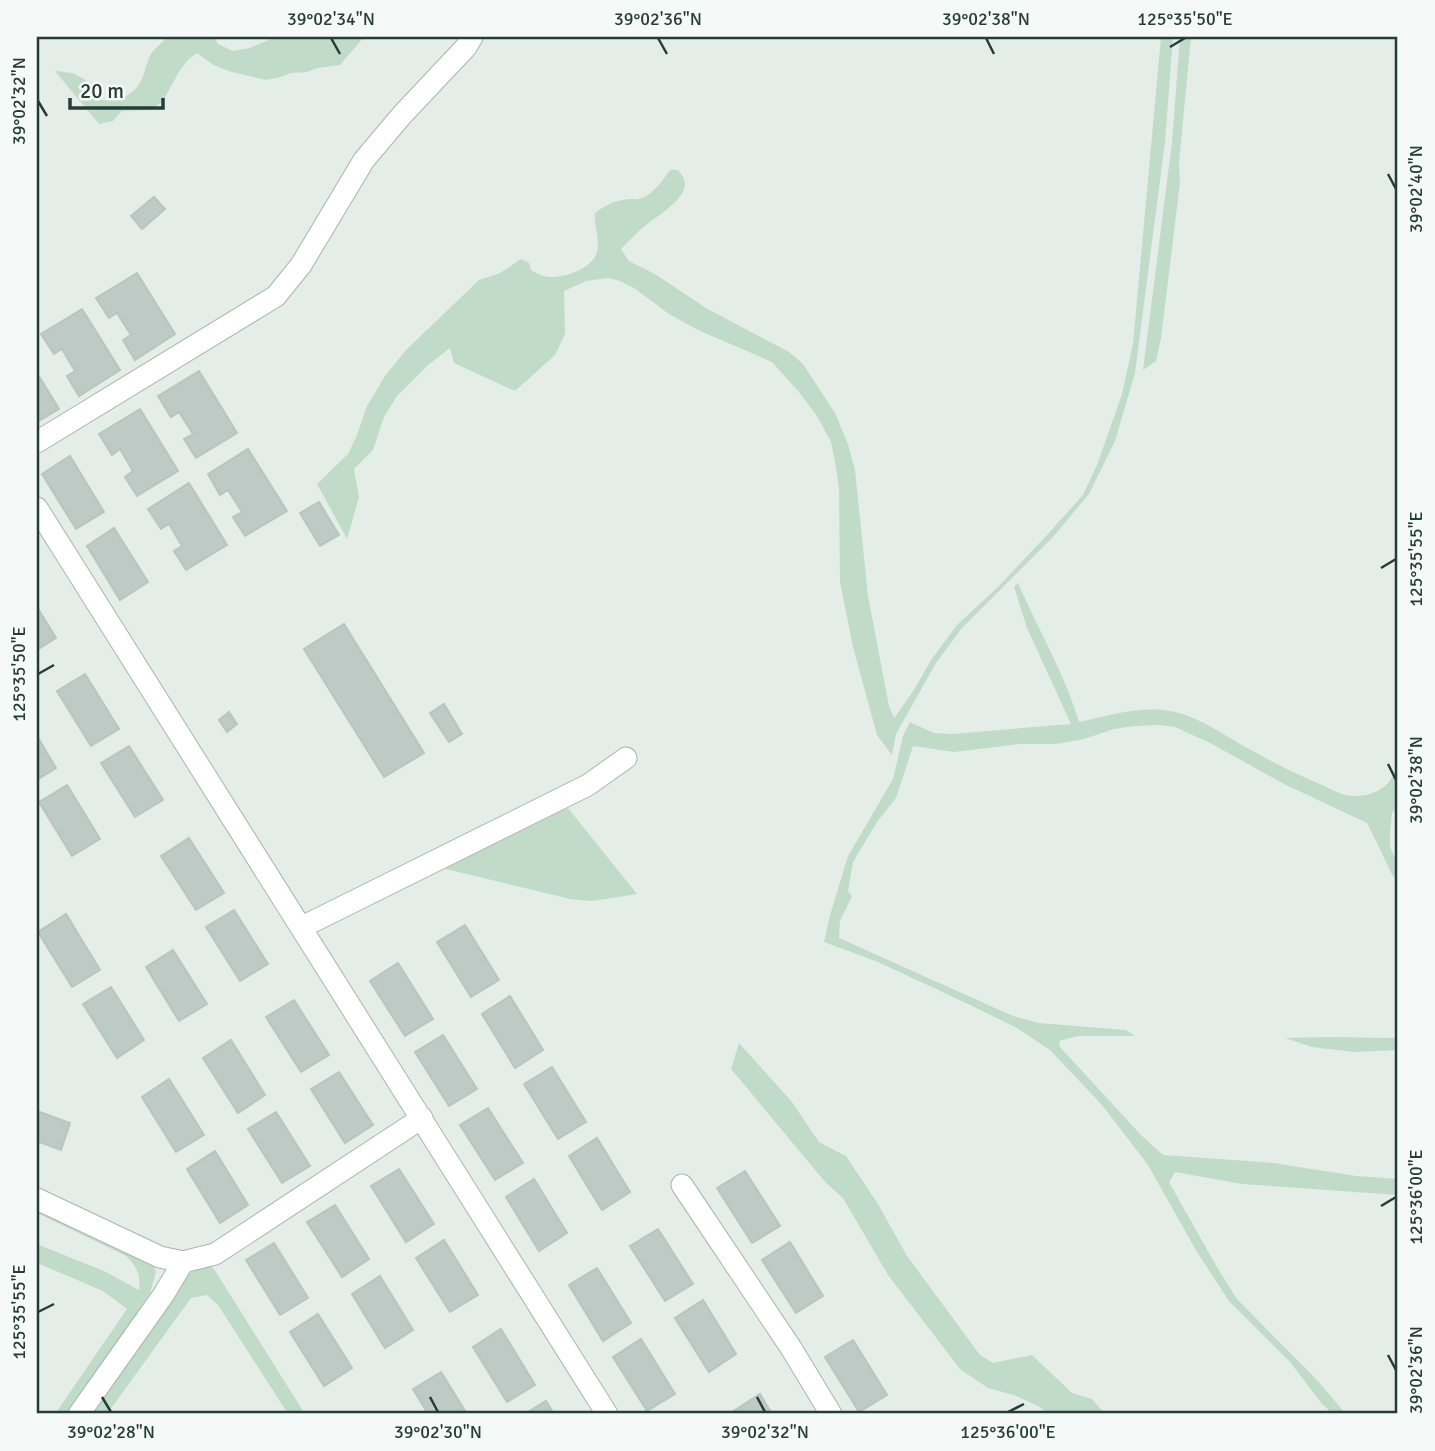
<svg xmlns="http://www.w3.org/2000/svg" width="1435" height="1451" viewBox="0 0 1435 1451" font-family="Signika,sans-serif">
	<rect width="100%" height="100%" fill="#e5ede9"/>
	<g fill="#c0dcc8">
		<path d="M167 37H214L218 44 233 51 249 48 276 37H364L340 65 317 68 307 72 291 73 280 77 266 80 228 71 212 64 197 53 188 60 180 70 163 101 151 110 122 111 113 121 99 124 55 71 73 73 82 78 92 84 101 100C120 101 136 95 143 76 146 69 147 61 151 54 155 48 162 43 167 37Z"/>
		<path d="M1161 37H1173L1165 142 1135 373 1115 441 1089 494 1053 537 962 628 936 663 896 734 892 755 877 735 853 647 840 582 839 489 836 467 831 442 817 416 799 392 772 362 698 330 669 314 634 288 620 281 608 278 586 281 564 291 565 334 555 355 515 391 454 363 450 348 427 366 397 396 384 417 373 450 354 469 359 497 347 539 317 484 348 454 357 435 367 406 385 376 405 351 479 280 500 273 521 259 529 263 531 270C537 274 544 277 552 277 567 277 593 268 597 252 600 239 594 226 595 213 607 204 615 200 631 199 636 199 637 200 642 198 654 193 663 180 670 170H678C680 173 683 176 684 179 691 197 657 216 646 225 637 232 629 241 621 249L629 261 655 274 706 308 789 352 803 364 835 413 848 444 855 470 868 596 889 706 894 718 914 690 931 660 957 625 999 586 1046 536 1083 495 1097 465 1122 394 1133 344Z"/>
		<path d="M1180 37H1191L1179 163 1180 183 1161 338 1156 361 1143 370 1172 142Z"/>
		<path d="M1018 583C1038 629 1065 674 1079 722 1116 714 1151 702 1188 716 1209 724 1229 738 1249 749 1272 762 1296 774 1320 784 1329 788 1341 795 1350 796 1377 797 1395 785 1398 758V806L1392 813 1390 835V847L1398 865V881L1392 875 1379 847 1367 823 1286 785 1210 743 1175 727 1159 725 1135 726 1114 729 1084 739 1056 744H1020L954 752 913 746 896 798 877 822 853 862 848 891 852 896 840 921 839 938 1013 1016 1038 1023 1126 1030 1135 1036H1077L1059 1041 1060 1047 1141 1135 1163 1155 1274 1163 1356 1176 1398 1179V1195L1242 1184 1175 1172 1169 1182 1218 1269 1237 1299 1316 1379 1346 1414H1333L1322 1404 1290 1362 1229 1301 1197 1252 1148 1165 1102 1105 1050 1050 1017 1028 966 1003 878 962 824 942 830 915 848 856 893 779 903 736 910 722 934 733 952 734 1071 724 1027 628 1014 587Z"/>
		<path d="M568 808 637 894 592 901 570 899 438 867 537 820Z"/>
		<path d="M1322 1037 1398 1038V1050L1354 1052 1312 1047 1285 1038Z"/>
		<path d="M739 1043 792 1102 819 1142 846 1156 878 1204 907 1256 980 1355 993 1363 1032 1355 1072 1393 1092 1399 1105 1414H1049L1038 1406 1014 1395 988 1388 960 1369 888 1275 843 1198 826 1183 731 1069Z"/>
		<path d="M37 1207 154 1266 156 1272 150 1293 69 1414H55L127 1309 103 1291 37 1263V1244L104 1271 139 1290C141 1276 137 1266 126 1256L37 1213Z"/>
		<path d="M208 1265 214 1269 305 1414H288L218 1305 207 1295 191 1298 107 1414H87L186 1275 197 1269Z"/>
	</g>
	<g fill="#bdcac5" stroke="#b8c6c0" stroke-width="2">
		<path d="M154 197 165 209 142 229 131 216Z"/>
		<path d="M137 273 175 334 135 360 123 340 131 335 117 313 109 318 96 298Z"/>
		<path d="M82 309 120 370 79 396 67 376 75 371 62 349 54 354 41 334Z"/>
		<path d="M199 371 237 433 196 458 184 439 193 434 179 412 171 417 158 396Z"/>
		<path d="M37 373 59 409 37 422Z"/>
		<path d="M140 409 178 471 137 496 125 477 133 471 120 449 112 455 99 434Z"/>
		<path d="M248 449 287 511 245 536 233 517 242 512 228 490 220 495 208 474Z"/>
		<path d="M70 456 104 512 76 529 42 474Z"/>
		<path d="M189 483 227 545 186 570 174 551 182 546 169 524 161 529 148 509Z"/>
		<path d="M319 502 339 535 320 546 300 513Z"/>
		<path d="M114 528 148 582 120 600 87 546Z"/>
		<path d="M37 607 56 638 37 650Z"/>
		<path d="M344 624 424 753 384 777 304 649Z"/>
		<path d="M85 674 119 729 91 746 57 691Z"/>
		<path d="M444 704 462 734 449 742 430 713Z"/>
		<path d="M229 712 237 724 227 732 219 720Z"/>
		<path d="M37 736 56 768 37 780Z"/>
		<path d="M129 746 163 800 135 817 101 763Z"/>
		<path d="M67 785 100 839 72 856 39 802Z"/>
		<path d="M189 838 224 893 196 910 161 856Z"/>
		<path d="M234 910 268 964 240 981 206 927Z"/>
		<path d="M66 914 100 970 72 987 38 932Z"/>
		<path d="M465 925 499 980 471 997 437 942Z"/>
		<path d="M173 950 207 1004 179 1021 146 967Z"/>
		<path d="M398 963 433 1019 405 1036 370 981Z"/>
		<path d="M111 987 144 1040 117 1058 83 1004Z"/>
		<path d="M510 996 543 1050 515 1068 482 1014Z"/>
		<path d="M294 1000 329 1055 301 1072 266 1017Z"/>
		<path d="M443 1035 477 1089 449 1106 415 1052Z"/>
		<path d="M231 1040 265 1095 238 1113 203 1058Z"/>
		<path d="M552 1067 586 1122 558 1139 524 1084Z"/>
		<path d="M339 1072 373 1125 345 1143 311 1089Z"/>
		<path d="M169 1079 204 1135 176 1152 142 1097Z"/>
		<path d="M488 1108 523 1163 495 1180 460 1125Z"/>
		<path d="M37 1111 70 1123 61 1150 37 1141Z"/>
		<path d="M276 1112 310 1166 282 1183 248 1129Z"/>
		<path d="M597 1138 630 1192 602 1210 569 1156Z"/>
		<path d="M215 1151 248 1205 220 1223 187 1169Z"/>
		<path d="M399 1169 434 1224 406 1242 371 1186Z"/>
		<path d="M745 1171 780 1226 752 1243 717 1188Z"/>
		<path d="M534 1179 567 1233 539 1251 506 1197Z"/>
		<path d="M335 1205 369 1259 342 1277 307 1222Z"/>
		<path d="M658 1229 693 1284 665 1301 630 1246Z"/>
		<path d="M444 1240 478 1295 450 1312 416 1258Z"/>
		<path d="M790 1242 823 1296 796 1313 762 1260Z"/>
		<path d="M274 1243 308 1298 280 1315 246 1260Z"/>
		<path d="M597 1268 631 1323 603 1341 569 1285Z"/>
		<path d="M380 1276 413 1330 385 1348 352 1294Z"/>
		<path d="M703 1300 736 1354 709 1372 675 1318Z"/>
		<path d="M318 1314 352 1368 324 1386 290 1332Z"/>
		<path d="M501 1329 535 1385 507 1402 473 1347Z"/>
		<path d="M641 1339 675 1394 647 1411 613 1357Z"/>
		<path d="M853 1340 887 1395 859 1412 825 1357Z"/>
		<path d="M441 1372 467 1414H428L413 1389Z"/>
		<path d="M760 1394 772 1414H733L732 1412Z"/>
		<path d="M546 1401 554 1414H525Z"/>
	</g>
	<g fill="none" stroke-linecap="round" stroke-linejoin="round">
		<g stroke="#a8b5b0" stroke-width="23">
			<g id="minor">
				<path d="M37 442 276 296 301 265 364 160 402 115 466 47 472 37"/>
				<path d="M37 508 607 1414"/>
				<path d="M302 927 588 785 626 758"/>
				<path d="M682 1185 791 1348 831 1414"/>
				<path d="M37 1199 160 1257 183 1262 215 1254 422 1118"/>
				<path d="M79 1414 164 1294 183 1262"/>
			</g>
		</g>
		<use href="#minor" stroke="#fff" stroke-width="21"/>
	</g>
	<path fill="none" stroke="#263d37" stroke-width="2.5" d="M331 38 340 54M658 38 667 54M986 38 994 54M1170 47 1185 38M38 101 47 116M1388 174 1396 189M1381 568 1396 559M38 674 54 665M1388 764 1396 780M1381 1206 1396 1197M38 1312 54 1304M1388 1355 1396 1370M102 1397 111 1412M430 1397 438 1412M757 1397 765 1412M1008 1412 1024 1404"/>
	<rect width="1435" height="1451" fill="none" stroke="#f5f9f7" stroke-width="77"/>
	<path d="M70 98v10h93v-10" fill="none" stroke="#263d37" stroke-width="3.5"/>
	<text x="80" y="98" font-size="21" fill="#263d37" stroke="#f5f9f7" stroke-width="5" paint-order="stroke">20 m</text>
	<rect x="38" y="38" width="1358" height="1374" fill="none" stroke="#263d37" stroke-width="2.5"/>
	<g font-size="18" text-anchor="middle" fill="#263d37">
		<text x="331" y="25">39°02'34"N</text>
		<text x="658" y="25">39°02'36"N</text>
		<text x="986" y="25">39°02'38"N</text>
		<text x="1185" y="25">125°35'50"E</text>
		<text transform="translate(19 101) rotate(-90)" y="6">39°02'32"N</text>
		<text transform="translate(1416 189) rotate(-90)" y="6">39°02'40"N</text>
		<text transform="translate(1416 559) rotate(-90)" y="6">125°35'55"E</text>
		<text transform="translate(19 674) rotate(-90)" y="6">125°35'50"E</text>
		<text transform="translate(1416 780) rotate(-90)" y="6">39°02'38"N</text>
		<text transform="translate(1416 1197) rotate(-90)" y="6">125°36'00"E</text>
		<text transform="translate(19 1312) rotate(-90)" y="6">125°35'55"E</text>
		<text transform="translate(1416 1370) rotate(-90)" y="6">39°02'36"N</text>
		<text x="111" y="1438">39°02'28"N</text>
		<text x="438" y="1438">39°02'30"N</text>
		<text x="765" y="1438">39°02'32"N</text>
		<text x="1008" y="1438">125°36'00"E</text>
	</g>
</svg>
